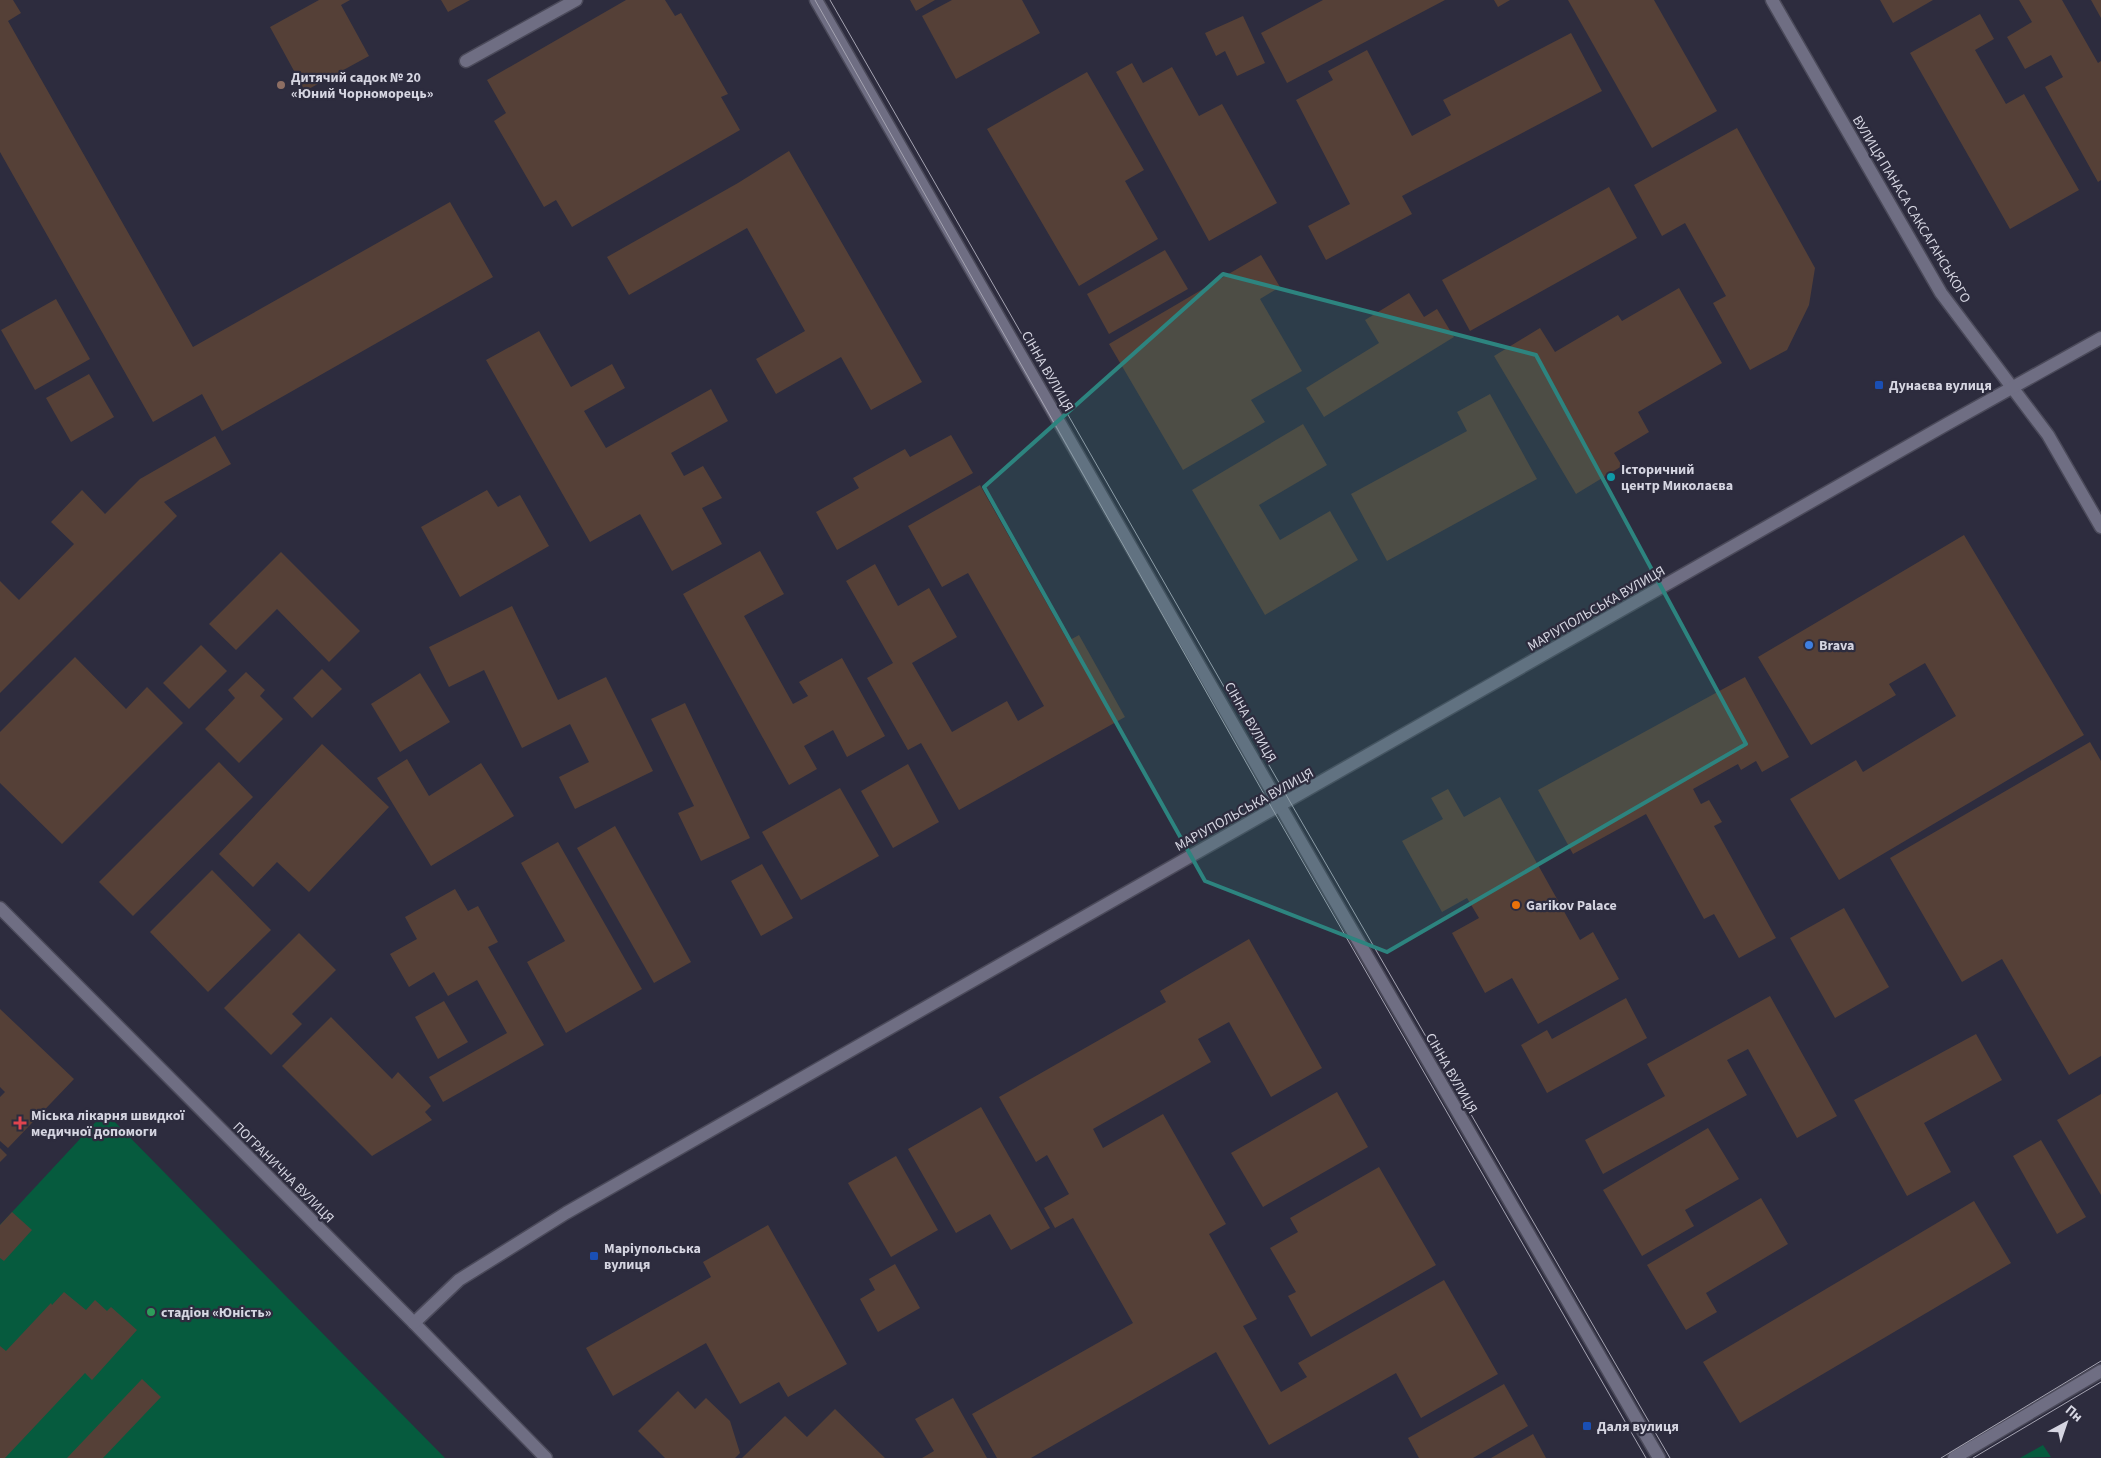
<svg xmlns="http://www.w3.org/2000/svg" width="2101" height="1458" viewBox="0 0 2101 1458" font-family="'Source Sans 3',sans-serif">
	<rect width="100%" height="100%" fill="#2d2c3e"/>
	<g fill="#065b3e">
		<path d="M105 1112 445 1458H0V1225Z"/>
		<path d="M2043 1445 2051 1457 2020 1458Z"/>
	</g>
	<g fill="#554037">
		<path d="M0 0H13L21 13 8 21 193 347 450 202 493 277 222 431 202 394 153 422 0 152Z"/>
		<path d="M319 0H350L341 5 369 56 305 91 270 27Z"/>
		<path d="M441 0H470L448 12Z"/>
		<path d="M626 0H665L675 16 681 13 728 94 721 97 740 130 572 227 556 200 544 207 494 121 506 113 487 80Z"/>
		<path d="M910 0H935L916 11Z"/>
		<path d="M952 0H1022L1040 33 956 79 922 16Z"/>
		<path d="M1323 0H1445L1287 83 1261 33Z"/>
		<path d="M1494 0H1510L1498 7Z"/>
		<path d="M1568 0H1654L1717 111 1652 148Z"/>
		<path d="M1880 0H1933L1893 23Z"/>
		<path d="M2019 0H2062L2098 63 2101 61V180L2098 182 2045 87 2063 77 2051 55 2025 69 2007 37 2032 22Z"/>
		<path d="M2091 0H2101V18Z"/>
		<path d="M1980 14 1994 39 1975 50 2006 104 2024 94 2079 190 2010 229 1910 53Z"/>
		<path d="M1243 16 1265 63 1237 76 1225 51 1216 56 1205 33Z"/>
		<path d="M1571 33 1602 91 1402 196 1412 214 1326 260 1308 226 1350 204 1296 100 1333 80 1328 71 1367 50 1412 136 1451 115 1443 100Z"/>
		<path d="M1132 63 1143 83 1172 67 1199 116 1222 104 1277 203 1209 241 1116 72Z"/>
		<path d="M1087 72 1144 170 1125 181 1158 239 1079 286 987 129Z"/>
		<path d="M1737 128 1815 268 1809 305 1787 350 1750 370 1713 303 1726 296 1685 223 1662 236 1634 185Z"/>
		<path d="M789 151 922 382 871 410 841 357 776 394 756 359 805 331 747 228 629 295 607 257 738 183Z"/>
		<path d="M1609 187 1637 238 1470 331 1442 280Z"/>
		<path d="M1165 250 1188 289 1109 334 1087 294Z"/>
		<path d="M1261 255 1280 287 1260 299 1302 371 1251 400 1265 422 1183 470 1109 344Z"/>
		<path d="M1679 288 1722 363 1638 412 1649 432 1614 453 1622 466 1576 494 1494 356 1540 328 1555 352 1618 315 1622 321Z"/>
		<path d="M1409 293 1424 317 1437 309 1454 337 1324 417 1306 388 1379 343 1365 320Z"/>
		<path d="M56 299 90 359 35 390 1 330Z"/>
		<path d="M539 331 571 387 612 364 625 388 584 411 606 448 711 389 728 421 671 453 684 476 703 466 722 498 702 508 722 544 672 571 640 514 590 542 486 360Z"/>
		<path d="M89 374 114 417 71 442 46 398Z"/>
		<path d="M1490 394 1537 479 1387 561 1351 494 1467 431 1457 412Z"/>
		<path d="M1303 424 1327 465 1259 505 1280 540 1330 511 1358 560 1265 615 1192 490Z"/>
		<path d="M951 435 973 473 837 550 816 512 859 488 853 478 905 449 910 457Z"/>
		<path d="M215 436 231 464 164 502 177 516 0 693V581L19 600 74 544 51 522 82 490 105 514 140 479Z"/>
		<path d="M980 485 1068 641 1079 635 1125 717 959 810 921 743 908 750 867 678 893 663 846 581 875 564 898 606 929 588 957 637 912 663 952 732 1007 701 1018 721 1044 706 968 573 942 587 908 526Z"/>
		<path d="M487 490 498 507 520 495 549 546 460 597 421 527Z"/>
		<path d="M1964 535 2084 735 1839 880 1790 799 1856 760 1863 772 1956 716 1925 663 1889 684 1896 695 1811 745 1758 657Z"/>
		<path d="M760 551 784 594 744 616 793 704 808 696 799 682 842 658 885 736 847 757 833 730 804 746 817 769 789 785 683 594Z"/>
		<path d="M281 552 360 631 329 662 277 609 236 650 209 624Z"/>
		<path d="M512 606 558 700 606 677 653 771 575 809 559 777 589 762 570 724 522 748 484 670 449 687 429 647Z"/>
		<path d="M201 645 227 671 189 709 163 683Z"/>
		<path d="M75 657 126 709 147 687 183 723 62 844 0 783V732Z"/>
		<path d="M322 669 342 689 312 718 293 698Z"/>
		<path d="M246 672 265 690 260 696 283 719 239 763 205 729 235 698 228 690Z"/>
		<path d="M420 673 450 722 400 752 371 704Z"/>
		<path d="M1745 677 1789 757 1762 772 1756 761 1741 770 1738 764 1693 789 1701 804 1709 800 1722 822 1714 826 1776 938 1739 958 1714 914 1704 919 1646 814 1573 854 1538 790Z"/>
		<path d="M685 703 750 838 701 861 678 813 694 806 651 719Z"/>
		<path d="M2090 742 2101 761V1056L2069 1075 2002 959 1962 982 1890 858Z"/>
		<path d="M322 744 389 807 309 892 277 862 253 887 219 854Z"/>
		<path d="M407 759 429 796 481 763 514 816 431 866 377 778Z"/>
		<path d="M219 762 253 797 133 916 99 882Z"/>
		<path d="M908 764 939 822 893 848 861 791Z"/>
		<path d="M840 788 879 856 801 900 762 832Z"/>
		<path d="M1448 789 1464 817 1500 797 1580 940 1593 932 1619 979 1538 1024 1512 978 1485 993 1452 933 1479 918 1467 898 1442 912 1402 841 1443 819 1431 798Z"/>
		<path d="M615 826 691 962 654 983 577 848Z"/>
		<path d="M558 842 642 989 566 1033 527 962 565 941 521 863Z"/>
		<path d="M762 864 793 918 761 936 731 881Z"/>
		<path d="M212 870 271 930 208 992 150 932Z"/>
		<path d="M455 889 468 911 478 906 498 942 488 947 544 1045 443 1102 429 1077 507 1033 477 980 448 996 434 972 409 987 390 954 417 939 405 917Z"/>
		<path d="M1844 908 1889 987 1835 1018 1790 938Z"/>
		<path d="M299 933 336 970 292 1014 302 1024 271 1055 224 1008Z"/>
		<path d="M1249 939 1322 1068 1271 1097 1229 1022 1198 1039 1211 1062 1093 1129 1103 1148 1163 1114 1226 1224 1209 1234 1257 1319 1243 1326 1281 1392 1307 1377 1298 1363 1444 1280 1498 1374 1421 1418 1396 1373 1269 1445 1216 1352 1031 1458H997L972 1414 1133 1323 1073 1218 1055 1228 1044 1208 1069 1194 1047 1155 1036 1162 999 1097 1166 1002 1160 991Z"/>
		<path d="M1770 996 1837 1116 1797 1138 1748 1049 1727 1060 1747 1095 1603 1174 1585 1140 1665 1096 1647 1064Z"/>
		<path d="M1626 998 1647 1038 1547 1093 1521 1045 1547 1030 1552 1039Z"/>
		<path d="M444 1001 468 1042 438 1059 415 1017Z"/>
		<path d="M0 1009 74 1079 8 1148 0 1141V1097L5 1092 0 1087Z"/>
		<path d="M331 1017 392 1079 398 1072 431 1106 425 1112 432 1120 372 1156 282 1066Z"/>
		<path d="M1976 1034 2002 1080 1924 1123 1951 1172 1907 1196 1854 1100Z"/>
		<path d="M1337 1092 1368 1147 1263 1207 1231 1153Z"/>
		<path d="M2101 1094V1195L2057 1120Z"/>
		<path d="M981 1107 1050 1228 1011 1250 990 1214 956 1233 908 1149Z"/>
		<path d="M1708 1128 1739 1179 1685 1210 1694 1226 1642 1256 1603 1190Z"/>
		<path d="M2041 1140 2086 1217 2057 1234 2013 1156Z"/>
		<path d="M0 1148 7 1155 0 1162Z"/>
		<path d="M896 1156 938 1230 891 1257 848 1183Z"/>
		<path d="M1379 1167 1436 1265 1311 1337 1288 1296 1296 1292 1270 1248 1298 1232 1290 1218Z"/>
		<path d="M1761 1198 1788 1244 1706 1293 1717 1312 1686 1330 1647 1265Z"/>
		<path d="M1974 1201 2011 1263 1740 1423 1703 1362Z"/>
		<path d="M12 1212 32 1230 4 1261 0 1258V1225Z"/>
		<path d="M768 1225 847 1364 788 1397 779 1382 740 1404 706 1343 613 1396 586 1348 711 1277 703 1262Z"/>
		<path d="M895 1264 920 1308 878 1332 860 1299 875 1290 869 1279Z"/>
		<path d="M64 1292 86 1310 95 1300 107 1311 111 1307 137 1330 92 1380 85 1373 5 1458H0V1346L6 1351 51 1303 52 1305Z"/>
		<path d="M142 1379 161 1397 103 1458H67Z"/>
		<path d="M1504 1384 1528 1426 1473 1458H1419L1408 1438Z"/>
		<path d="M678 1391 695 1409 706 1398 730 1421 740 1453 735 1458H665L638 1431Z"/>
		<path d="M953 1398 987 1458H922L934 1451 915 1419Z"/>
		<path d="M835 1409 885 1458H742L785 1416 807 1437Z"/>
		<path d="M1533 1434 1546 1458H1491Z"/>
	</g>
	<g fill="none" stroke-linecap="round" stroke-linejoin="round">
		<g stroke="#4b4a5a" stroke-width="15">
			<path id="lane" d="M466 61 576 0"/>
		</g>
		<g stroke="#4b4a5a" stroke-width="15">
			<g id="street">
				<path d="M816 0 1328 889 1659 1458"/>
				<path d="M1772 0 1941 293 2048 435 2101 527"/>
				<path d="M1954 1458 2101 1371"/>
			</g>
		</g>
		<g stroke="#4b4a5a" stroke-width="15">
			<g id="secondary">
				<path d="M0 908 414 1323 546 1458"/>
				<path d="M414 1323 459 1280 566 1213 1947 424 2101 338"/>
			</g>
		</g>
		<use href="#lane" stroke="#6f6e83" stroke-width="12"/>
		<use href="#street" stroke="#6f6e83" stroke-width="12"/>
		<use href="#secondary" stroke="#6f6e83" stroke-width="12"/>
		<g stroke="#a5a4b2" stroke-width="1">
			<path d="M815 0 1273 810 1646 1458"/>
			<path d="M830 0 1289 800 1670 1458"/>
			<path d="M1941 1458 2101 1361"/>
			<path d="M1973 1458 2101 1382"/>
		</g>
	</g>
	<path fill="#2d847f" fill-opacity="0.2" stroke="#2d847f" stroke-width="4" stroke-linejoin="round" d="M1223 274 1536 355 1746 744 1387 952 1205 881 984 487Z"/>
	<circle fill="#8d6e63" stroke="#2d2c3e" stroke-width="2" cx="281" cy="85" r="5"/>
	<g fill="#1a4fb4" stroke="#2d2c3e" stroke-width="2">
		<rect x="1874" y="380" width="10" height="10" rx="2.5"/>
		<rect x="589" y="1251" width="10" height="10" rx="2.5"/>
		<rect x="1582" y="1421" width="10" height="10" rx="2.5"/>
	</g>
	<circle fill="#0f9aa8" stroke="#2d2c3e" stroke-width="2" cx="1611" cy="477" r="5"/>
	<circle fill="#3f7fe0" stroke="#2d2c3e" stroke-width="2" cx="1809" cy="645" r="5"/>
	<circle fill="#e8710a" stroke="#2d2c3e" stroke-width="2" cx="1516" cy="905" r="5"/>
	<path fill="#e0444e" stroke="#2d2c3e" stroke-width="2" d="M17.5 1115.5h5v5h5v5h-5v5h-5v-5h-5v-5h5z"/>
	<circle fill="#2e9e5b" stroke="#2d2c3e" stroke-width="2" cx="151" cy="1312" r="5"/>
	<g text-anchor="middle" stroke-width="4.5" stroke-linejoin="round" paint-order="stroke">
		<g font-size="14" font-weight="bold" fill="#d5d5e1" stroke="#2d2c3e" text-anchor="start">
			<text x="291" y="82">Дитячий садок № 20<tspan x="291" dy="16">«Юний Чорноморець»</tspan></text>
			<text x="1889" y="390">Дунаєва вулиця</text>
			<text x="1621" y="474">Історичний<tspan x="1621" dy="16">центр Миколаєва</tspan></text>
			<text x="1819" y="650">Brava</text>
			<text x="1526" y="910">Garikov Palace</text>
			<text x="31" y="1120">Міська лікарня швидкої<tspan x="31" dy="16">медичної допомоги</tspan></text>
			<text x="604" y="1253">Маріупольська<tspan x="604" dy="16">вулиця</tspan></text>
			<text x="161" y="1317">стадіон «Юність»</text>
			<text x="1597" y="1431">Даля вулиця</text>
		</g>
		<g font-size="14" fill="#d5d5e1" stroke="#2d2c3e">
			<text transform="translate(1912 209) rotate(59)" y="5">ВУЛИЦЯ ПАНАСА САКСАГАНСЬКОГО</text>
			<text transform="translate(1048 371) rotate(60)" y="5">СІННА ВУЛИЦЯ</text>
			<text transform="translate(1596 608) rotate(-30)" y="5">МАРІУПОЛЬСЬКА ВУЛИЦЯ</text>
			<text transform="translate(1251 722) rotate(60)" y="5">СІННА ВУЛИЦЯ</text>
			<text transform="translate(1244 809) rotate(-29)" y="5">МАРІУПОЛЬСЬКА ВУЛИЦЯ</text>
			<text transform="translate(1452 1073) rotate(60)" y="5">СІННА ВУЛИЦЯ</text>
			<text transform="translate(284 1172) rotate(45)" y="5">ПОГРАНИЧНА ВУЛИЦЯ</text>
		</g>
	</g>
	<g transform="translate(2066 1423) rotate(40)" stroke="#2d2c3e" stroke-width="4" paint-order="stroke">
	<path d="M0-4L9 19L0 12L-9 19Z" fill="#d5d5e1"/>
	<text y="-8" font-size="14" font-weight="bold" text-anchor="middle" fill="#d5d5e1">Пн</text>
	</g>
</svg>
